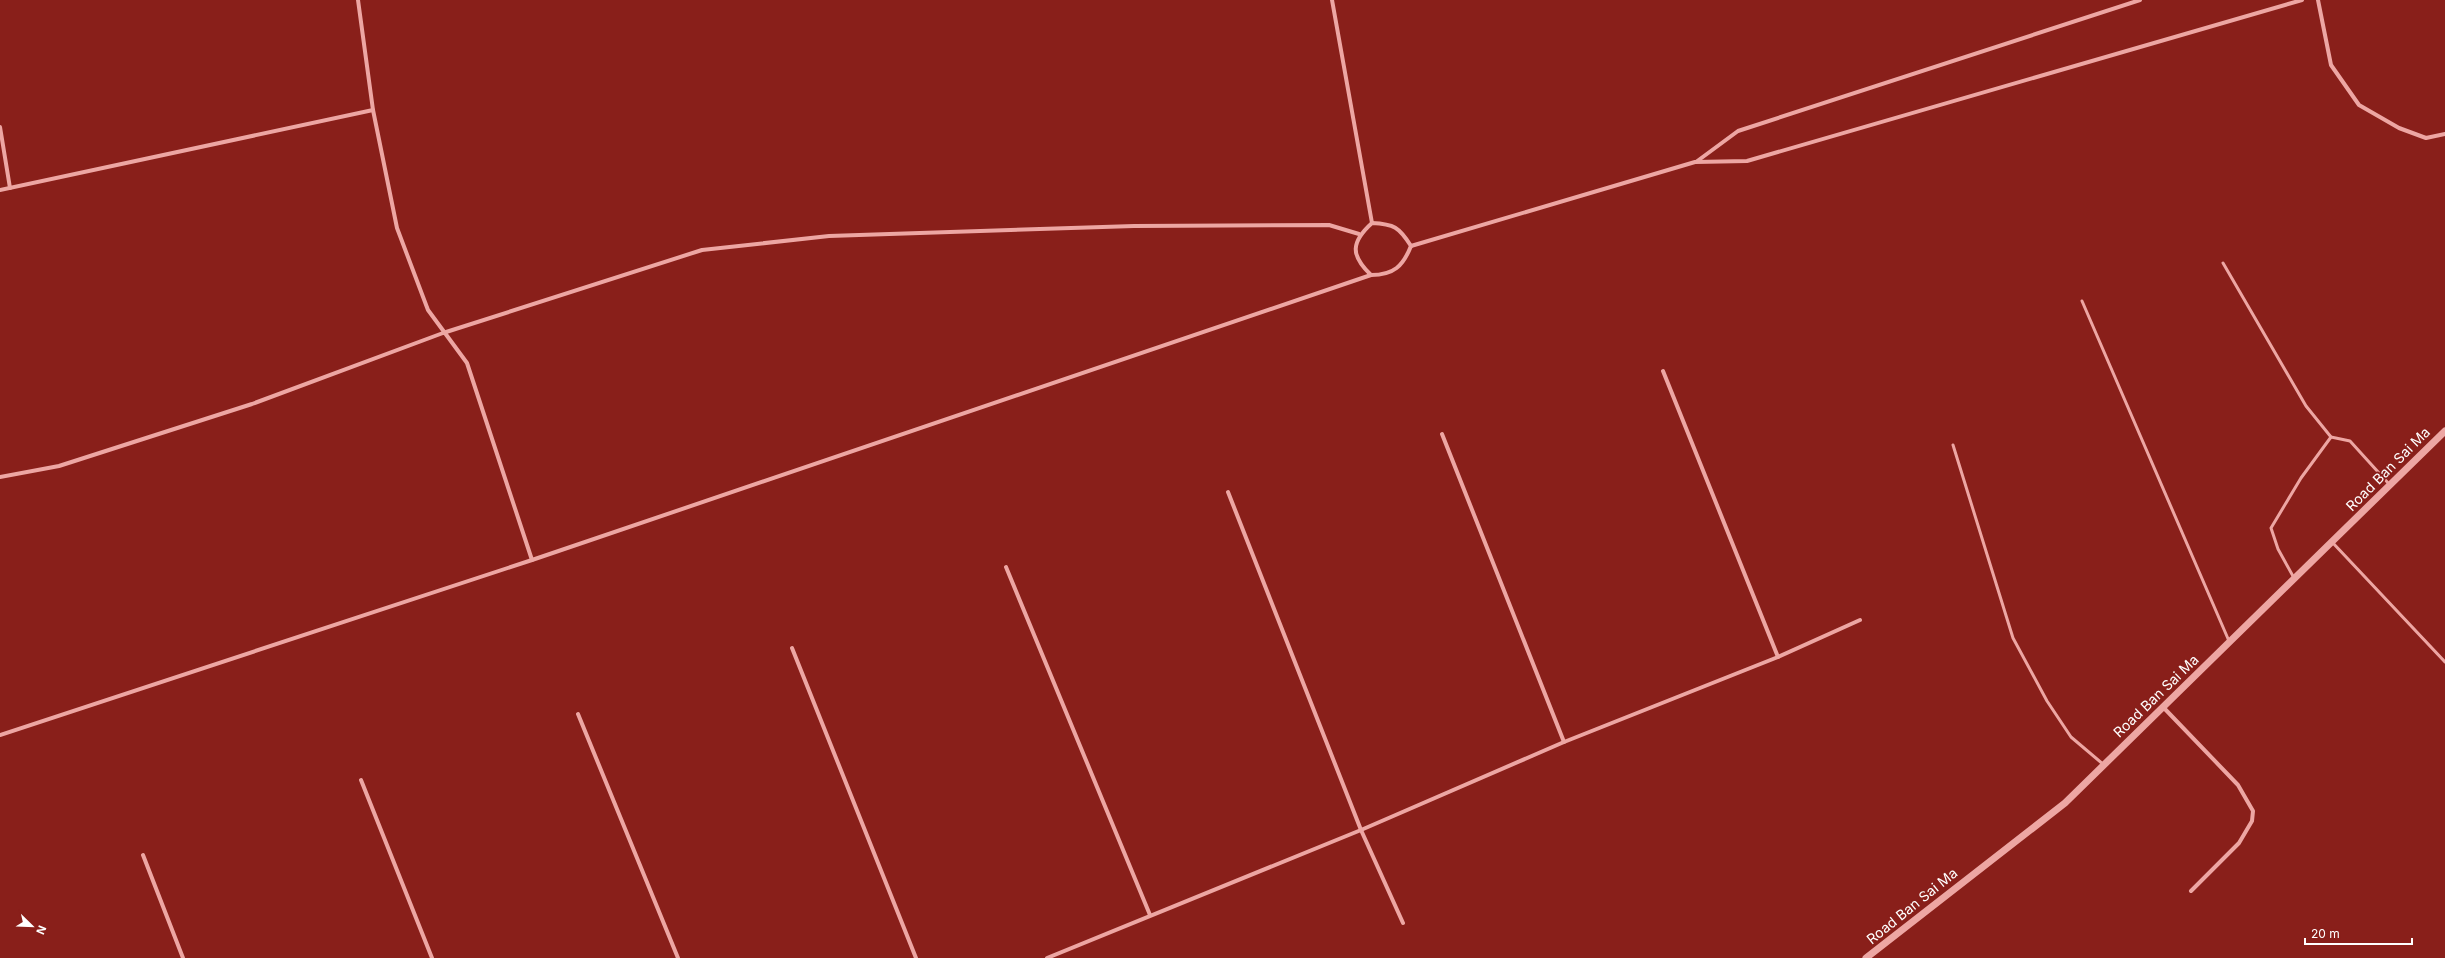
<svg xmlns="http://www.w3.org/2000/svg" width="2445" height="958" viewBox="0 0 2445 958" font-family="Inter,sans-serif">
	<rect width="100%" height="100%" fill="#891f1a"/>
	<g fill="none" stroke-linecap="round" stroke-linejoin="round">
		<g stroke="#eda6a3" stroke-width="3">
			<path d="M2223 263 2306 406 2331 437 2350 441 2389 484"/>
			<path d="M2082 301 2229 641"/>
			<path d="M1953 445 2013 638 2047 701 2071 737 2104 765"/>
			<path d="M2332 542 2445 662"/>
			<path d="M2294 578 2278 549 2271 528 2301 478 2331 437"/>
		</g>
		<g stroke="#eda6a3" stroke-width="4">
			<path d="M358 0 373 110 397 228 428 310 467 363 532 560"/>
			<path d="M1332 0 1372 223"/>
			<path d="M2318 0 2331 65 2359 105 2399 128 2426 138 2445 134"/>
			<path d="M0 127 10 188"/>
			<path d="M1696 162 1738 131 2140 0"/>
			<path d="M0 190 373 110"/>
			<path d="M1411 246 1695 162 1747 161 2302 0"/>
			<path d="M1371 275C1350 255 1351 242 1372 223 1394 224 1399 227 1411 246"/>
			<path d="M1663 371 1778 657"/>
			<path d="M1442 434 1564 742"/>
			<path d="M0 477 59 466 252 404 443 333 702 250 829 236 1134 226 1329 225 1359 234"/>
			<path d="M1228 492 1361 830 1403 923"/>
			<path d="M1006 567 1150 915"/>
			<path d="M792 648 916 958"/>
			<path d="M2163 707 2238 785 2253 811 2252 821 2239 843 2191 891"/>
			<path d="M578 714 678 958"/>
			<path d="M0 735 532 560 1371 275C1394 275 1403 266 1411 246"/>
			<path d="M361 780 432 958"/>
			<path d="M143 855 183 958"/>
			<path d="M1047 958 1361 830 1564 742 1778 657 1860 620"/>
		</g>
		<path stroke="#eda6a3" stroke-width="7" d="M1866 958 2065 803 2445 431"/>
	</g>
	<g text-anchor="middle" stroke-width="3.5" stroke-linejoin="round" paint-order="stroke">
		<g font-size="14" fill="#fff" stroke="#891f1a">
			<text transform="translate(2388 469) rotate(-45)" y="5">Road Ban Sai Ma</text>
			<text transform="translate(2156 696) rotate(-44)" y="5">Road Ban Sai Ma</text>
			<text transform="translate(1912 906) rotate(-39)" y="5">Road Ban Sai Ma</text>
		</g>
	</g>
	<g transform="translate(32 926) rotate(113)" stroke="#891f1a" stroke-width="3" paint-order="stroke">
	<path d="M0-3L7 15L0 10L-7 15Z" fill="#ffffff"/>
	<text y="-6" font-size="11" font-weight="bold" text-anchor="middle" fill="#ffffff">N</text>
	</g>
	<path d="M2305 938v6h107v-6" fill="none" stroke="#ffffff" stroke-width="2"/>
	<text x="2311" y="938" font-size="12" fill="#ffffff" stroke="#891f1a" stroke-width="3" paint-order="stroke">20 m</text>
</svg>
